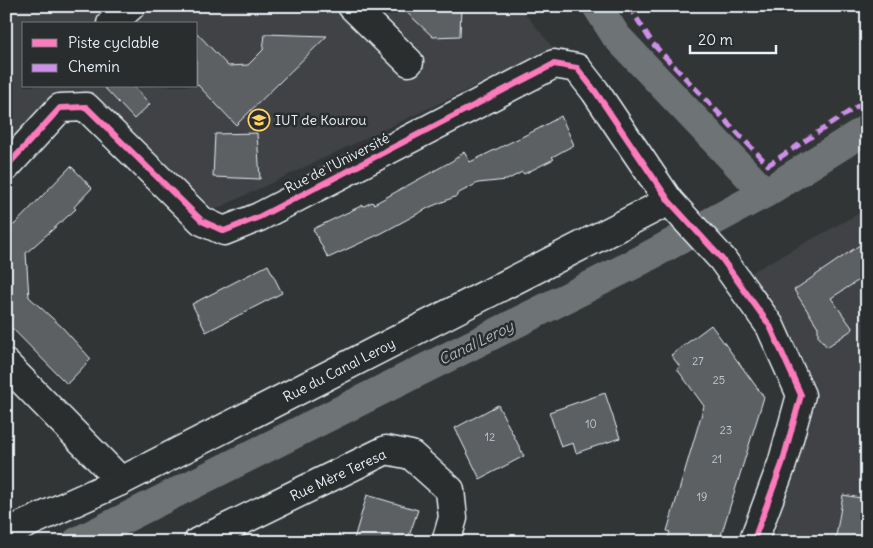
<svg xmlns="http://www.w3.org/2000/svg" width="873" height="548" viewBox="0 0 873 548" font-family="Delius,sans-serif">
	<rect width="100%" height="100%" fill="#323536"/>
	<filter id="ink" filterUnits="userSpaceOnUse"><feTurbulence type="fractalNoise" baseFrequency=".02" numOctaves="2"/><feDisplacementMap in="SourceGraphic" scale="10" xChannelSelector="R" yChannelSelector="G"/><feConvolveMatrix kernelMatrix="1 2 1 2 8 2 1 2 1" color-interpolation-filters="sRGB"/></filter>
	<g filter="url(#ink)">
		<g fill="#3f4244" fill-rule="evenodd">
			<path d="M6 6H519L554 49 210 212 81 90 54 94 6 146ZM24 24H196V86H24Z"/>
			<path d="M867 209V542H773L815 387 739 279Z"/>
		</g>
		<g fill="none" stroke-linecap="round" stroke-linejoin="round">
			<g stroke="#6e7376" stroke-width="30">
				<path d="M597 6 616 36 765 193"/>
				<path d="M77 542 634 264 765 193 867 129"/>
			</g>
		</g>
		<g fill="#5c6063" stroke="#e8f1f8">
			<path d="M400 6H461L460 36 433 37Z"/>
			<path d="M196 32 228 66 248 65 263 50 265 34 327 36 236 125 196 83Z"/>
			<path d="M103 86H133L150 104 134 119Z"/>
			<path d="M561 116 574 145 552 157 554 159 524 174 522 172 507 180 478 183 457 194V196L430 207 382 233 328 258 313 229 363 205 364 206 372 202 374 204 452 161 464 152 470 162 538 129Z"/>
			<path d="M257 133 260 179 213 177 215 134Z"/>
			<path d="M71 166 92 188 74 207 76 209 26 253 29 297 62 327 91 359 67 384 6 322V225H14Z"/>
			<path d="M867 240V275L831 298 853 329 827 347 818 336V327L794 290Z"/>
			<path d="M268 265 282 293 206 332 192 304Z"/>
			<path d="M711 325 764 397 719 542H667L670 532 667 531 704 406 677 369 680 367 671 355Z"/>
			<path d="M605 393 620 438 576 453 573 443 561 447 549 412Z"/>
			<path d="M498 405 524 456 480 479 455 428Z"/>
			<path d="M367 495 418 510 407 542H353Z"/>
			<path d="M843 495 867 499V542H835Z"/>
		</g>
		<g fill="none" stroke-linecap="round" stroke-linejoin="round">
			<g stroke="#e8f1f8" stroke-width="31">
				<g id="minor">
					<path d="M352 6 409 62"/>
					<path d="M111 24 131 6"/>
					<path d="M6 167 60 108 86 107 202 221 224 231 259 217 554 64 577 68 595 91 669 201 722 259 770 326 801 395 782 464 753 542"/>
					<path d="M6 364 121 481"/>
					<path d="M6 533 121 481 669 201"/>
					<path d="M198 542 386 450 411 455 450 490 453 518 446 542"/>
				</g>
			</g>
			<use href="#minor" stroke="#2a2d2e" stroke-width="28"/>
			<path stroke="#ce8fe9" stroke-width="5" stroke-dasharray="10 5" stroke-linecap="butt" d="M629 6 653 44 768 165 867 100"/>
			<g stroke="#2a2d2e" stroke-width="9">
				<path id="cycleway" d="M6 167 60 108 86 107 202 221 224 231 259 217 554 64 577 68 595 91 669 201 722 259 770 326 801 395 782 464 753 542"/>
			</g>
			<use href="#cycleway" stroke="#fd7abc" stroke-width="6"/>
		</g>
	</g>
	<defs>
		<g id="university-ring" transform="scale(1.125)"><circle r="9.5" fill="#2a2d2e" stroke="#ffd166" stroke-width="1.5"/><path d="M0-5L7-2L0 1L-7-2ZM-4 1L0 2.5L4 1V4Q0 6-4 4Z" fill="#ffd166"/></g>
	</defs>
	<g fill-rule="evenodd">
		<use href="#university-ring" x="259" y="120"/>
	</g>
	<g text-anchor="middle" stroke-width="5" stroke-linejoin="round" paint-order="stroke">
		<g font-size="11" fill="#c5cdd3">
			<text x="698" y="365">27</text>
			<text x="719" y="384">25</text>
			<text x="591" y="428">10</text>
			<text x="726" y="434">23</text>
			<text x="490" y="441">12</text>
			<text x="717" y="463">21</text>
			<text x="702" y="501">19</text>
		</g>
		<g font-size="14" fill="#e8f1f8" stroke="#2a2d2e" text-anchor="start">
			<text x="275" y="125">IUT de Kourou</text>
		</g>
		<g font-size="14" fill="#e8f1f8" stroke="#2a2d2e">
			<text transform="translate(337 163) rotate(-27)" y="5">Rue de l'Université</text>
			<text transform="translate(339 370) rotate(-27)" y="5">Rue du Canal Leroy</text>
			<text transform="translate(338 475) rotate(-25)" y="5">Rue Mère Teresa</text>
		</g>
		<g font-size="15" font-style="italic" fill="#b1b8be" stroke="#2a2d2e">
			<text transform="translate(476 343) rotate(-26)" y="5">Canal Leroy</text>
		</g>
	</g>
	<rect width="873" height="548" fill="none" stroke="#2a2d2e" stroke-width="25"/>
	<rect x="12" y="12" width="848" height="523" fill="none" stroke="#e8f1f8" stroke-width="2" filter="url(#ink)"/>
	<rect x="22" y="22" width="175" height="65" fill="#2a2d2e" stroke="#767b7f"/>
	<rect x="32" y="39" width="25" height="8" fill="#fd7abc" stroke="#767b7f"/>
	<text x="68" y="48" font-size="15" fill="#e8f1f8">Piste cyclable</text>
	<rect x="32" y="64" width="25" height="8" fill="#ce8fe9" stroke="#767b7f"/>
	<text x="68" y="72" font-size="15" fill="#e8f1f8">Chemin</text>
	<path d="M690 45v8h86v-8" fill="none" stroke="#e8f1f8" stroke-width="2.5"/>
	<text x="698" y="45" font-size="15" fill="#e8f1f8" stroke="#2a2d2e" stroke-width="4" paint-order="stroke">20 m</text>
</svg>
